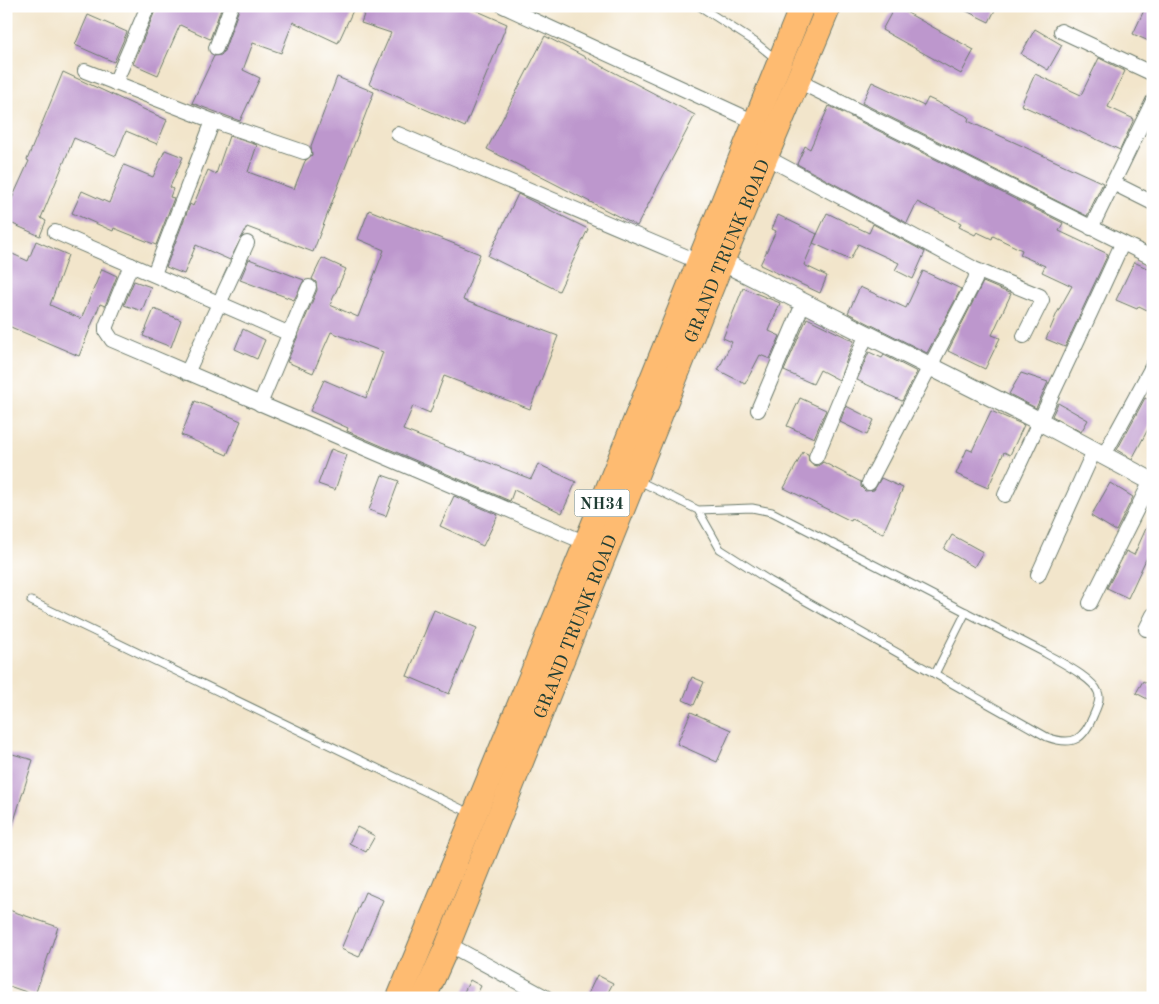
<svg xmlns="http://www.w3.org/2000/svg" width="1159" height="1004" viewBox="0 0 1159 1004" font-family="'Old Standard TT',serif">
	<rect width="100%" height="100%" fill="#fff"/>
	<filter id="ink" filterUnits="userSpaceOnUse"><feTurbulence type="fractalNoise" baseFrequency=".02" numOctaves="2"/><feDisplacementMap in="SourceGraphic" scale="10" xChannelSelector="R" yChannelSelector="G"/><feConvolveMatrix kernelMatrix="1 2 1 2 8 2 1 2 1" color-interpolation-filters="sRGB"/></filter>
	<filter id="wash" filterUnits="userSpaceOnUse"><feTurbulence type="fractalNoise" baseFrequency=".0096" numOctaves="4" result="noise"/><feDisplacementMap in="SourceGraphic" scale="20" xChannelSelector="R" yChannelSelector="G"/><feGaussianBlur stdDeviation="1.12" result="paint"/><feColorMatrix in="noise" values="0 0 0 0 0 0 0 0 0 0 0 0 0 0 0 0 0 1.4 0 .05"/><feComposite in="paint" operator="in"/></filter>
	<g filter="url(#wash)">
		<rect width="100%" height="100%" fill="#f2e5cb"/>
		<g id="blocks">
			<g fill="#bd97cd">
				<path d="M157 6H222L210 39 180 25 158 75 133 64Z"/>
				<path d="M240 6H355L338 43 293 22 281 53 253 43 243 70 260 78 240 121 192 103 214 56 221 55 224 51Z"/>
				<path d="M367 6H466L507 24 465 127 369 84 391 33 361 23Z"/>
				<path d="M895 6 974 50 961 74 882 30Z"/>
				<path d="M956 6H997L989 22Z"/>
				<path d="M1146 6H1153V43L1133 34Z"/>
				<path d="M88 15 127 32 114 62 75 45Z"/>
				<path d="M1035 29 1062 45 1048 70 1021 54Z"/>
				<path d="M545 36 695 115 637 226 487 149Z"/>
				<path d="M1099 58 1125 71 1108 107 1134 119 1120 150 1021 105 1035 74 1081 95Z"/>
				<path d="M63 72 167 120 157 144 126 131 116 156 74 138 41 218 46 221 40 236 6 221V212L29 161 27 160Z"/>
				<path d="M337 77 374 92 313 252 247 227 230 260 196 245 184 274 166 267 190 204 193 206 208 170 216 174 229 136 257 145 248 172 294 189 305 161 312 155 311 146Z"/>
				<path d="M872 82 924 106 928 98 969 117 968 121 1103 183 1087 216 862 103Z"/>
				<path d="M829 106 1063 223 1059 231 1108 254 1065 347 1046 339 1057 313 1072 286 1042 272 1045 266 1020 255 1022 250 993 236 992 239 977 232 975 235 959 227 961 223 917 202 907 223 797 164 805 146 810 149Z"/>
				<path d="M165 150 183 157 170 187 173 189 170 197 174 198 156 245 114 228 113 231 72 213 82 191 109 203 124 165 153 177Z"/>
				<path d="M518 194 588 229 559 291 488 256Z"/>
				<path d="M369 210 480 254 463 300 558 336 530 409 444 376 430 413 413 406 403 430 531 479 538 464 576 482 562 513 514 490 510 501 347 431 348 428 310 411 324 380 366 398 383 352 331 332 313 373 287 362 317 290 316 282 312 279 322 258 346 269 330 305 358 317 384 250 358 239Z"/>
				<path d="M827 213 869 233 873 224 925 252 913 279 895 270 899 263 858 244 850 260 813 243Z"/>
				<path d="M778 215 817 234 804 265 827 276 820 293 760 265 776 231 772 229Z"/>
				<path d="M36 241 68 255 50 305 81 319 102 269 117 276 105 306 100 304 79 356 6 325V251L28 261Z"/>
				<path d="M249 259 304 280 294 300 240 280Z"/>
				<path d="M1134 262 1153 271V313L1139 306 1137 309 1116 300Z"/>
				<path d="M923 271 961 289 927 353 848 313 860 287 906 308Z"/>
				<path d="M134 281 151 287 142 311 124 305Z"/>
				<path d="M983 282 1011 294 992 335 1000 338 985 369 948 351Z"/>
				<path d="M743 288 780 303 769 331 780 336 770 359 760 355 745 384 718 370 732 342 723 338Z"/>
				<path d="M154 309 181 320 171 347 143 336Z"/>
				<path d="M807 318 854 341 839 380 820 370 813 384 784 371Z"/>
				<path d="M243 329 265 340 257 359 235 349Z"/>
				<path d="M869 352 882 358 884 355 917 372 902 401 857 380Z"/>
				<path d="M1021 373 1048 382 1036 408 1009 394Z"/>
				<path d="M800 398 826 410 814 438 787 426Z"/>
				<path d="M1145 398 1153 402V420L1132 459 1117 450Z"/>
				<path d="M195 401 241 421 227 455 181 435Z"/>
				<path d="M1058 403 1088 420 1081 432 1052 416Z"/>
				<path d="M846 406 874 420 867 435 840 422Z"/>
				<path d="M991 411 1024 425 1010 455 1004 452 988 488 956 474 967 449 972 451Z"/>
				<path d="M331 449 347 455 335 490 318 484Z"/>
				<path d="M803 452 808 454 809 462 812 465 818 466 823 462 861 482V487L865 491 874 490 881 478 903 488 883 533 852 519 851 521 784 488Z"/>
				<path d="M382 475 399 481 386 516 369 510Z"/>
				<path d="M1110 483 1133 497 1116 531 1091 516Z"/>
				<path d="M454 496 498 515 483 546 440 526Z"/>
				<path d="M1153 513V557L1148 555 1128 598 1107 588 1126 551 1134 555Z"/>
				<path d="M952 535 983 552 974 567 944 549Z"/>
				<path d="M434 610 477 628 449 694 407 676Z"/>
				<path d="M692 677 704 682 694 705 683 700Z"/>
				<path d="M1143 681 1153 687V702L1136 693Z"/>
				<path d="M691 712 731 730 717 762 677 744Z"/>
				<path d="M6 752 33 760 9 837 6 836Z"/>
				<path d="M357 827 375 836 366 852 349 843Z"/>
				<path d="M365 892 383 900 359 957 341 949Z"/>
				<path d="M6 909 58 927 35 995 6 985Z"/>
				<path d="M597 975 613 983 605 998H586Z"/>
				<path d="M470 980 481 986 475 998H461Z"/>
			</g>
		</g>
	</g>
	<g filter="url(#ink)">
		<use href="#blocks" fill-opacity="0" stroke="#697869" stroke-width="1"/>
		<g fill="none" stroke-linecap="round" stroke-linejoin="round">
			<g stroke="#697869" stroke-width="9">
				<g id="service">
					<path d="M699 6 755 42 777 60"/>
					<path d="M637 480 698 510 752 508 772 512 1045 653C1058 661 1093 678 1098 692 1101 699 1097 707 1094 714 1084 739 1074 747 1047 737L770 581 720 549 698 510"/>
					<path d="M31 601 472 814"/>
					<path d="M935 674 966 612"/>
				</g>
			</g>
			<g stroke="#697869" stroke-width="16">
				<g id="minor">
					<path d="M503 6 755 122"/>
					<path d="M1061 31 1153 74"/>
					<path d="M216 48 231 6"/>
					<path d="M85 71 213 121 304 152"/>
					<path d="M798 81 1153 258"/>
					<path d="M115 83 148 6"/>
					<path d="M398 134 699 262"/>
					<path d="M766 157 971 267 977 272 975 280 869 483"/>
					<path d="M1113 183 1153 203"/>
					<path d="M1091 228 1153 101"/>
					<path d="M55 232 290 334"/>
					<path d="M131 265 106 326V331L112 340 586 543"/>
					<path d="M974 269 1040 296 1042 300 1024 336"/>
					<path d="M154 274 213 121"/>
					<path d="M187 373 247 243"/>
					<path d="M260 404 309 287"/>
					<path d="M758 410 803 304"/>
					<path d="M816 457 866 336"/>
					<path d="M1103 457 1153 365"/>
					<path d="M1005 495C1044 411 1084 328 1122 244"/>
					<path d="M1038 575 1094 451"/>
					<path d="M1090 603 1151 481"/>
					<path d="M1146 629 1153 615"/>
					<path d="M448 944 547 998"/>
				</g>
			</g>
			<g stroke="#697869" stroke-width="20">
				<path id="tertiary" d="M723 262 1039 421 1153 482"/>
			</g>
			<g stroke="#697869" stroke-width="26">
				<g id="trunk">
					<path d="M399 998 586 543 802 6"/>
					<path id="s1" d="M424 998 448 944 718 271 829 6"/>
				</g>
			</g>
			<use href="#service" stroke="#fff" stroke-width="7"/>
			<use href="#minor" stroke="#fff" stroke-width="14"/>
			<use href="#tertiary" stroke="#fff" stroke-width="18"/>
			<use href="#trunk" stroke="#febb71" stroke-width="24"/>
		</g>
	</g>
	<g text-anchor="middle" stroke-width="4.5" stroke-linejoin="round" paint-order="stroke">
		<rect fill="#fff" stroke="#627771" stroke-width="1" x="574.5" y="489.5" width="55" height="27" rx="4"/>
		<g font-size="16" font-weight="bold" fill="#1f3d34">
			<text x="602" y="509">NH34</text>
		</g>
		<g font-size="18" fill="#1f3d34" stroke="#fff">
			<text dy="6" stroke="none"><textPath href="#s1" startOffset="806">GRAND TRUNK ROAD</textPath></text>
			<text dy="6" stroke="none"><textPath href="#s1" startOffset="401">GRAND TRUNK ROAD</textPath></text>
		</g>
	</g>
	<rect width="1159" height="1004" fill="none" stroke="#fff" stroke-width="25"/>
</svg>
